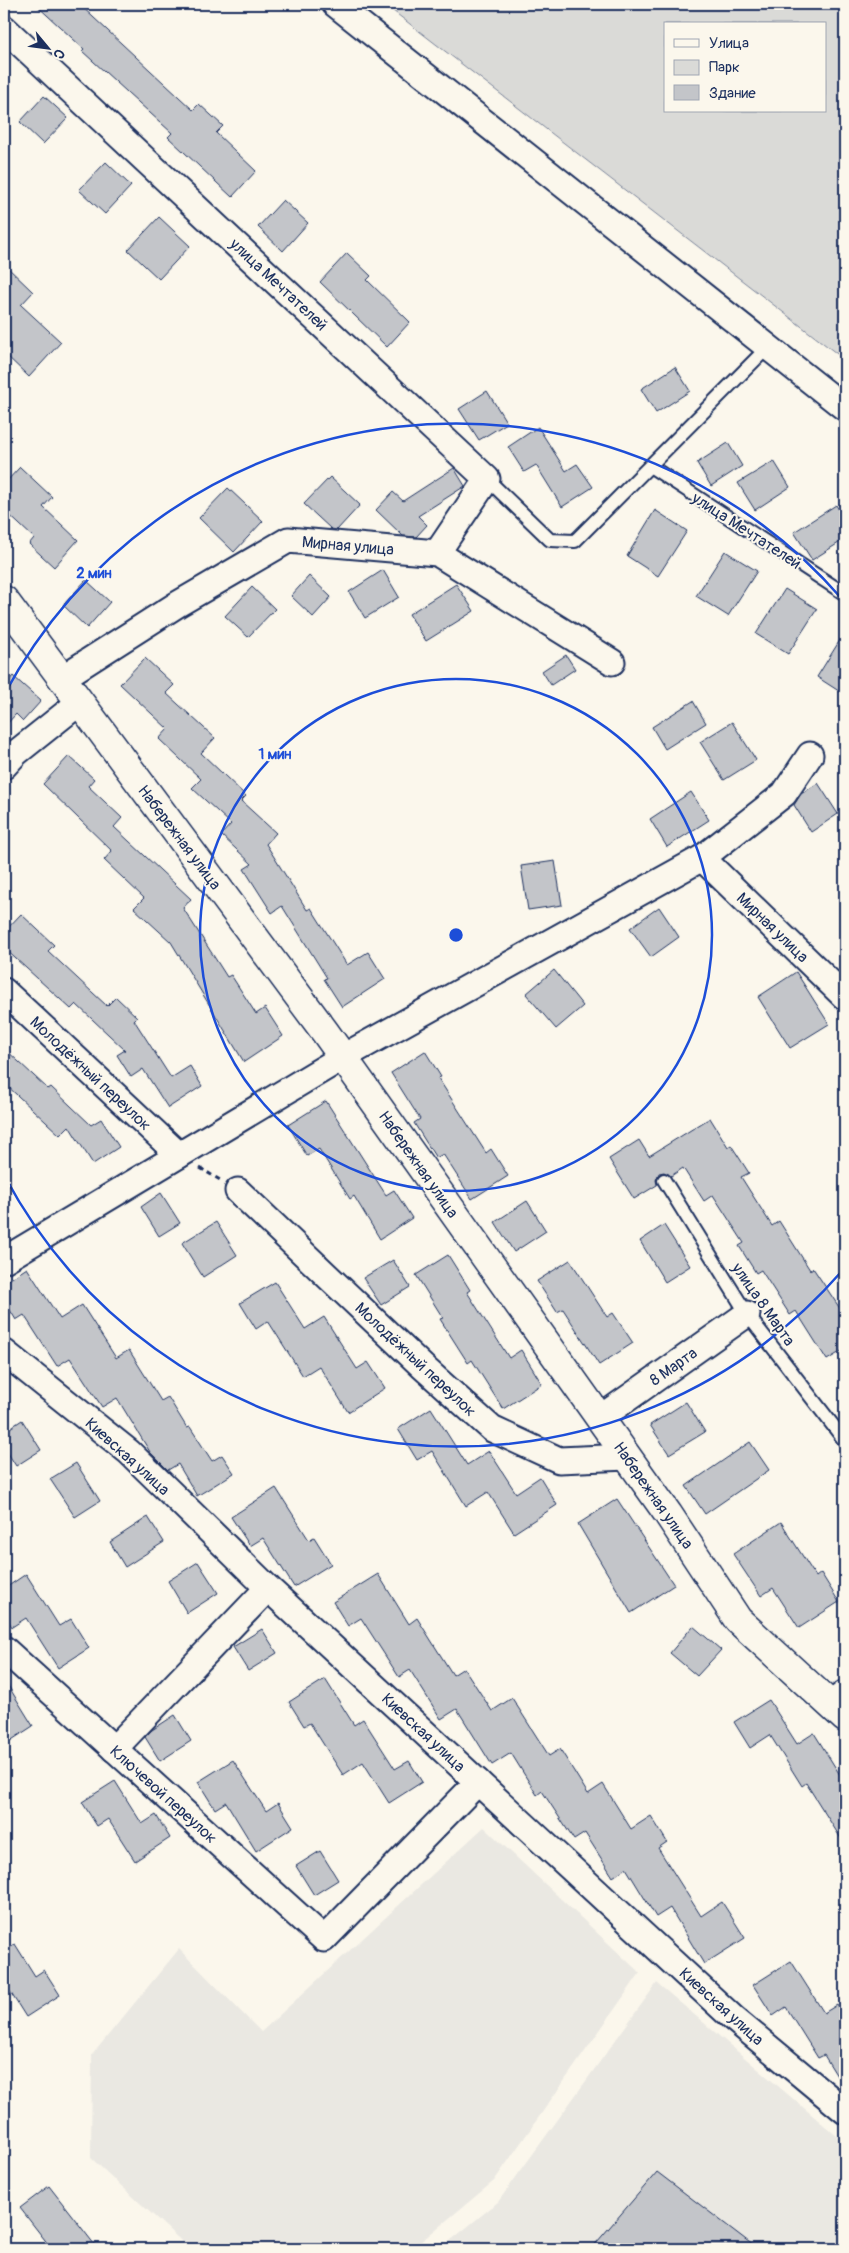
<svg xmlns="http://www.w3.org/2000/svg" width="849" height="2253" viewBox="0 0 849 2253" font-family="Pangolin,sans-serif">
	<rect width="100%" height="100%" fill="#fbf7ec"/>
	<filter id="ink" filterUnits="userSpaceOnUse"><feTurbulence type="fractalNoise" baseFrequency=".02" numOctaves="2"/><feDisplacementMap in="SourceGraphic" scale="10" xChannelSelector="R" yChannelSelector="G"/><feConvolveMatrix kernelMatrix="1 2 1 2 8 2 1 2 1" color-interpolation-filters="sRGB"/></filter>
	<g filter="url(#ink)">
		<g fill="#eae8e2">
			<path d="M484 1827 640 1973 494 2181 412 2249H190L91 2158 92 2055 179 1949 261 2032Z"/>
			<path d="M657 1983 845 2143V2249H440L498 2202Z"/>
		</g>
		<path fill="#dadad7" stroke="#7a849a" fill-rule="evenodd" d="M384 4H845V360ZM665 24H825V111H665Z"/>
		<g fill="#c3c5c9" stroke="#1b2f5e">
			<path d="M35 4H79L193 110 199 104 223 126 216 133 256 171 232 197 168 137 172 133 82 51 84 49Z"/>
			<path d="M44 96 68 118 43 144 20 122Z"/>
			<path d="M106 162 131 186 105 214 79 190Z"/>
			<path d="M283 200 308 223 283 251 258 227Z"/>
			<path d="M159 217 190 246 159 279 128 250Z"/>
			<path d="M347 253 371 276 367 280 410 322 387 347 320 282Z"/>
			<path d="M4 264 33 292 21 305 61 342 29 377 4 353Z"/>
			<path d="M675 367 690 391 656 413 641 389Z"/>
			<path d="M487 391 507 423 479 440 459 409Z"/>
			<path d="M538 427 566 471 577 464 593 487 562 507 536 465 524 472 508 447Z"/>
			<path d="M728 443 742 466 711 486 697 463Z"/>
			<path d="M774 461 790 487 755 510 738 483Z"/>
			<path d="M20 467 52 497 43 507 78 540 54 567 29 544 34 538 4 510V484Z"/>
			<path d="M454 468 465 486 418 516 427 525 416 537 403 536 376 510 393 492 403 501Z"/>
			<path d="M330 477 360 505 337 530 331 529 304 504Z"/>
			<path d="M228 488 263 521 234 552 199 518Z"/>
			<path d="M836 505 845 520V539L812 560 794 532Z"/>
			<path d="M655 510 687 531 658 576 627 556Z"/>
			<path d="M725 551 757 571 728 616 696 596Z"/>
			<path d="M383 570 399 597 365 618 349 592Z"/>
			<path d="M309 576 331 597 313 617 291 596Z"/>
			<path d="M86 580 110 602 87 628 63 605Z"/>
			<path d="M456 584 474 611 426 641 409 614Z"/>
			<path d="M252 587 275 609 248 637 225 616Z"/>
			<path d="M785 589 817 609 788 654 756 634Z"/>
			<path d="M845 632V695L817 677Z"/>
			<path d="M566 655 575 669 551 685 542 671Z"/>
			<path d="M145 658 174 685 166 693 215 738 201 753 246 796 241 801 276 833 266 844 307 910 311 908 347 965 368 952 385 979 342 1007 324 979 327 978 282 906 272 913 244 869 252 864 221 835 231 824 192 788 201 779 159 739 168 729 120 684Z"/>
			<path d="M13 676 41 701 23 721 16 714 4 727V686Z"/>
			<path d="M693 701 706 723 665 749 652 727Z"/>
			<path d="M732 722 756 760 724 780 700 742Z"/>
			<path d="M69 756 94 779 88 786 122 818 114 827 191 899 183 908 227 977 231 975 256 1014 265 1008 283 1036 244 1062 171 942 134 908 144 898 104 860 112 851 43 784Z"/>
			<path d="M818 783 838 814 811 832 794 805 801 794Z"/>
			<path d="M691 792 709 820 667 847 650 819Z"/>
			<path d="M555 861 562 905 528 910 521 866Z"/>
			<path d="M659 907 679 937 651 957 630 928Z"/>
			<path d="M21 914 54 945 48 951 107 1006 116 997 137 1017 134 1020 171 1078 190 1066 202 1086 168 1108 143 1069 131 1077 117 1055 125 1050 76 1004 71 1009 4 948V932Z"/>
			<path d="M554 970 583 1006 556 1029 526 994Z"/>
			<path d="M796 972 829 1024 790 1048 758 997Z"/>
			<path d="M4 1048 48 1089 51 1087 91 1125 101 1119 119 1147 93 1164 69 1126 60 1135 4 1083Z"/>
			<path d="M425 1051 441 1077 438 1078 486 1153 491 1149 508 1176 472 1199 443 1154 436 1158 414 1123 420 1119 391 1073Z"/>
			<path d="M326 1101 386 1195 394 1190 412 1218 380 1239 354 1196 350 1199 319 1149 307 1156 288 1125Z"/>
			<path d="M710 1118 728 1147 731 1145 749 1173 741 1177 772 1226 779 1221 810 1270 813 1268 845 1316V1349L827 1360 796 1311 790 1315 761 1270 756 1273 739 1246 744 1243 713 1195 704 1201 683 1168 671 1176 664 1172 659 1173 656 1180 657 1185 634 1199 609 1159 639 1140 649 1156Z"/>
			<path d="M161 1193 180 1223 159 1236 141 1207Z"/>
			<path d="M527 1201 546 1231 514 1252 495 1222Z"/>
			<path d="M216 1222 237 1255 203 1277 182 1243Z"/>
			<path d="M664 1225 690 1266 665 1282 640 1241Z"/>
			<path d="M448 1255 470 1290 467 1292 509 1358 521 1350 542 1384 503 1409 472 1360 468 1363 440 1319 443 1318 416 1275Z"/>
			<path d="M393 1260 410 1287 381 1305 363 1278Z"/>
			<path d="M570 1260 607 1317 613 1313 633 1343 599 1365 563 1309 557 1312 537 1281Z"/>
			<path d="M27 1268 60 1319 82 1305 116 1358 129 1350 161 1401 168 1397 187 1428 190 1427 212 1461 222 1455 234 1473 197 1496 178 1464 168 1470 150 1452 117 1398 102 1407 70 1358 57 1366 24 1315 16 1320 4 1300V1283Z"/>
			<path d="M275 1282 305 1329 324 1317 357 1369 368 1362 385 1388 348 1412 319 1366 303 1376 268 1321 256 1329 240 1303Z"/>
			<path d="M686 1402 705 1432 669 1454 650 1425Z"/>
			<path d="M431 1408 467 1465 489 1451 516 1493 540 1477 557 1505 514 1533 488 1492 466 1506 432 1451 417 1460 398 1429Z"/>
			<path d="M22 1420 41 1450 16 1466 4 1447V1432Z"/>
			<path d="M750 1442 769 1470 705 1514 686 1486Z"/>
			<path d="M76 1463 100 1501 75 1517 50 1479Z"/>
			<path d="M276 1488 309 1540 314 1537 331 1564 294 1587 263 1538 250 1546 231 1517Z"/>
			<path d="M617 1499 674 1585 631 1613 578 1524Z"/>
			<path d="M148 1517 164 1542 125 1567 110 1542Z"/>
			<path d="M781 1522 816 1577 821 1573 839 1602 799 1628 773 1588 761 1596 733 1554Z"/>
			<path d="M198 1562 218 1593 187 1613 168 1581Z"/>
			<path d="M26 1574 59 1626 71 1619 89 1648 58 1668 26 1618 12 1627 4 1614V1589Z"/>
			<path d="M378 1574 409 1624 417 1618 453 1675 464 1668 492 1711 512 1698 549 1756 560 1749 588 1794 603 1784 631 1829 651 1816 667 1842 658 1848 701 1916 722 1902 745 1938 704 1964 670 1908 656 1917 626 1868 613 1877 585 1833 574 1840 542 1791 537 1795 511 1753 492 1765 457 1709 441 1719 410 1670 399 1677 361 1618 348 1626 333 1602Z"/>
			<path d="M693 1626 721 1650 697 1676 670 1653Z"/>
			<path d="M262 1629 277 1653 248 1671 233 1647Z"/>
			<path d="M4 1679 33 1726 4 1745Z"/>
			<path d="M325 1679 354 1725 363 1719 395 1769 409 1761 422 1782 389 1803 363 1762 343 1775 310 1723 304 1726 289 1702Z"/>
			<path d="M769 1700 797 1744 814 1733 845 1783V1845L806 1783 802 1786 770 1735 750 1748 734 1722Z"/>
			<path d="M175 1715 191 1741 160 1761 145 1737 152 1730Z"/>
			<path d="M233 1760 266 1811 278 1803 293 1827 256 1851 226 1802 215 1809 198 1782Z"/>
			<path d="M115 1781 142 1824 156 1815 170 1838 135 1861 108 1819 97 1826 82 1802Z"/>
			<path d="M320 1851 338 1880 314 1895 296 1866Z"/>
			<path d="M15 1944 35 1976 44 1970 60 1995 26 2017 4 1982V1951Z"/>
			<path d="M791 1961 824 2013 837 2005 845 2017V2089L824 2055 818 2058 786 2007 773 2016 753 1985Z"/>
			<path d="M657 2172 758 2249H591Z"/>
			<path d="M49 2186 98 2249H52L20 2208Z"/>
		</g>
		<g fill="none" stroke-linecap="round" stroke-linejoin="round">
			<g stroke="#1b2f5e" stroke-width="16">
				<g id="lane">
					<path d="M650 466 845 594"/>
					<path d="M487 479 550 540 575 541 768 347"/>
					<path d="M664 1180 747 1314 845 1441"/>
				</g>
			</g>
			<g stroke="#1b2f5e" stroke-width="29">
				<g id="street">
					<path d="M335 4 845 408"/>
					<path d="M4 28 487 479 437 553"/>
					<path d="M62 678 178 604 288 540 437 553 612 662"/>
					<path d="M4 766 16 753 80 702"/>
					<path d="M702 858 845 997"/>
					<path d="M4 991 179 1155"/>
					<path d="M238 1191 423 1367 492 1429 559 1460 627 1457"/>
					<path d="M4 1260 343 1057 702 858 784 794 810 755"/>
					<path d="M4 1352 129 1452 268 1588 733 2018 845 2111"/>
					<path d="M600 1418 747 1314"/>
					<path d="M4 1649 324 1939 478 1782"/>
					<path d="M830 1705 845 1693"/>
					<path d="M114 1749 268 1588"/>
				</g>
			</g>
			<g stroke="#1b2f5e" stroke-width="31">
				<path id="secondary" d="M4 600 325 1032 668 1514 738 1620 845 1718"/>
			</g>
			<path stroke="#1b2f5e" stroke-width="3" stroke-dasharray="5 4" stroke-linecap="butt" d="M200 1168 220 1180"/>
			<use href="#lane" stroke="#fbf7ec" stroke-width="12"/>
			<use href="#street" stroke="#fbf7ec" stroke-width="25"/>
			<use href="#secondary" stroke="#fbf7ec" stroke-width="28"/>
		</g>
	</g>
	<g fill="none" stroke="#1d4ed8" stroke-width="2.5">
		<circle cx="456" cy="935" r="256"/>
		<path d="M842 1271A512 512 0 0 1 4 1175M4 695A512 512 0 0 1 842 599"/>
	</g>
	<g text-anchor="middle" stroke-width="4" stroke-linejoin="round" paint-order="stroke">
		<g font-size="16" fill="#1b2f5e" stroke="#fbf7ec">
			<text transform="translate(279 284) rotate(43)" y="6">улица Мечтателей</text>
			<text transform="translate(747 530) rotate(33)" y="6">улица Мечтателей</text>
			<text transform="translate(348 545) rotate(5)" y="6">Мирная улица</text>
			<text transform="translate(180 837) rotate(53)" y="6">Набережная улица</text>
			<text transform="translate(773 927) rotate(44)" y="6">Мирная улица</text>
			<text transform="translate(91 1073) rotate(43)" y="6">Молодёжный переулок</text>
			<text transform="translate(419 1164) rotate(55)" y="6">Набережная улица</text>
			<text transform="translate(764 1304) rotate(55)" y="6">улица 8 Марта</text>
			<text transform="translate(416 1359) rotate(43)" y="6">Молодёжный переулок</text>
			<text transform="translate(673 1366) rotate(-35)" y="6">8 Марта</text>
			<text transform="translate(128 1456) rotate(42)" y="6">Киевская улица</text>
			<text transform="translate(654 1495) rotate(55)" y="6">Набережная улица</text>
			<text transform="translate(424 1732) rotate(43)" y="6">Киевская улица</text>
			<text transform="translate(164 1794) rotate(42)" y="6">Ключевой переулок</text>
			<text transform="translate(722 2006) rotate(42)" y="6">Киевская улица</text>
		</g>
	</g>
	<circle cx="456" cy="935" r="8" fill="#1d4ed8" stroke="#fbf7ec" stroke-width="2.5"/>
	<g font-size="15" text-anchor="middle" font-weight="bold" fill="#1d4ed8" stroke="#fbf7ec" stroke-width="4" stroke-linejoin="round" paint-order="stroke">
		<text x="94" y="578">2 мин</text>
		<text x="275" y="759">1 мин</text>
	</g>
	<rect width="849" height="2253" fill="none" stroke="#fbf7ec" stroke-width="20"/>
	<rect x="10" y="10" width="829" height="2233" fill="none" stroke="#1b2f5e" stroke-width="2" filter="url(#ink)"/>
	<rect x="664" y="22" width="162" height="90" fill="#fbf7ec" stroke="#a1a7b3"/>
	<rect x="674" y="39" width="25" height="8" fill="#fbf7ec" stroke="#a1a7b3"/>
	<text x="709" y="48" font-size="15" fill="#1b2f5e">Улица</text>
	<rect x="674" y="60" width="25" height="15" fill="#dadad7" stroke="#a1a7b3"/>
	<text x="709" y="72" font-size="15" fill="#1b2f5e">Парк</text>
	<rect x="674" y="85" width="25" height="15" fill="#c3c5c9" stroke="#a1a7b3"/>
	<text x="709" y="98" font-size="15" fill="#1b2f5e">Здание</text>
	<g transform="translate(48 48) rotate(119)" stroke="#fbf7ec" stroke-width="4" paint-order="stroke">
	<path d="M0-4L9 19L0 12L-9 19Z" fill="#1b2f5e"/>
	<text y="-8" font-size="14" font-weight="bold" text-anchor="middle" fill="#1b2f5e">С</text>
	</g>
</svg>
